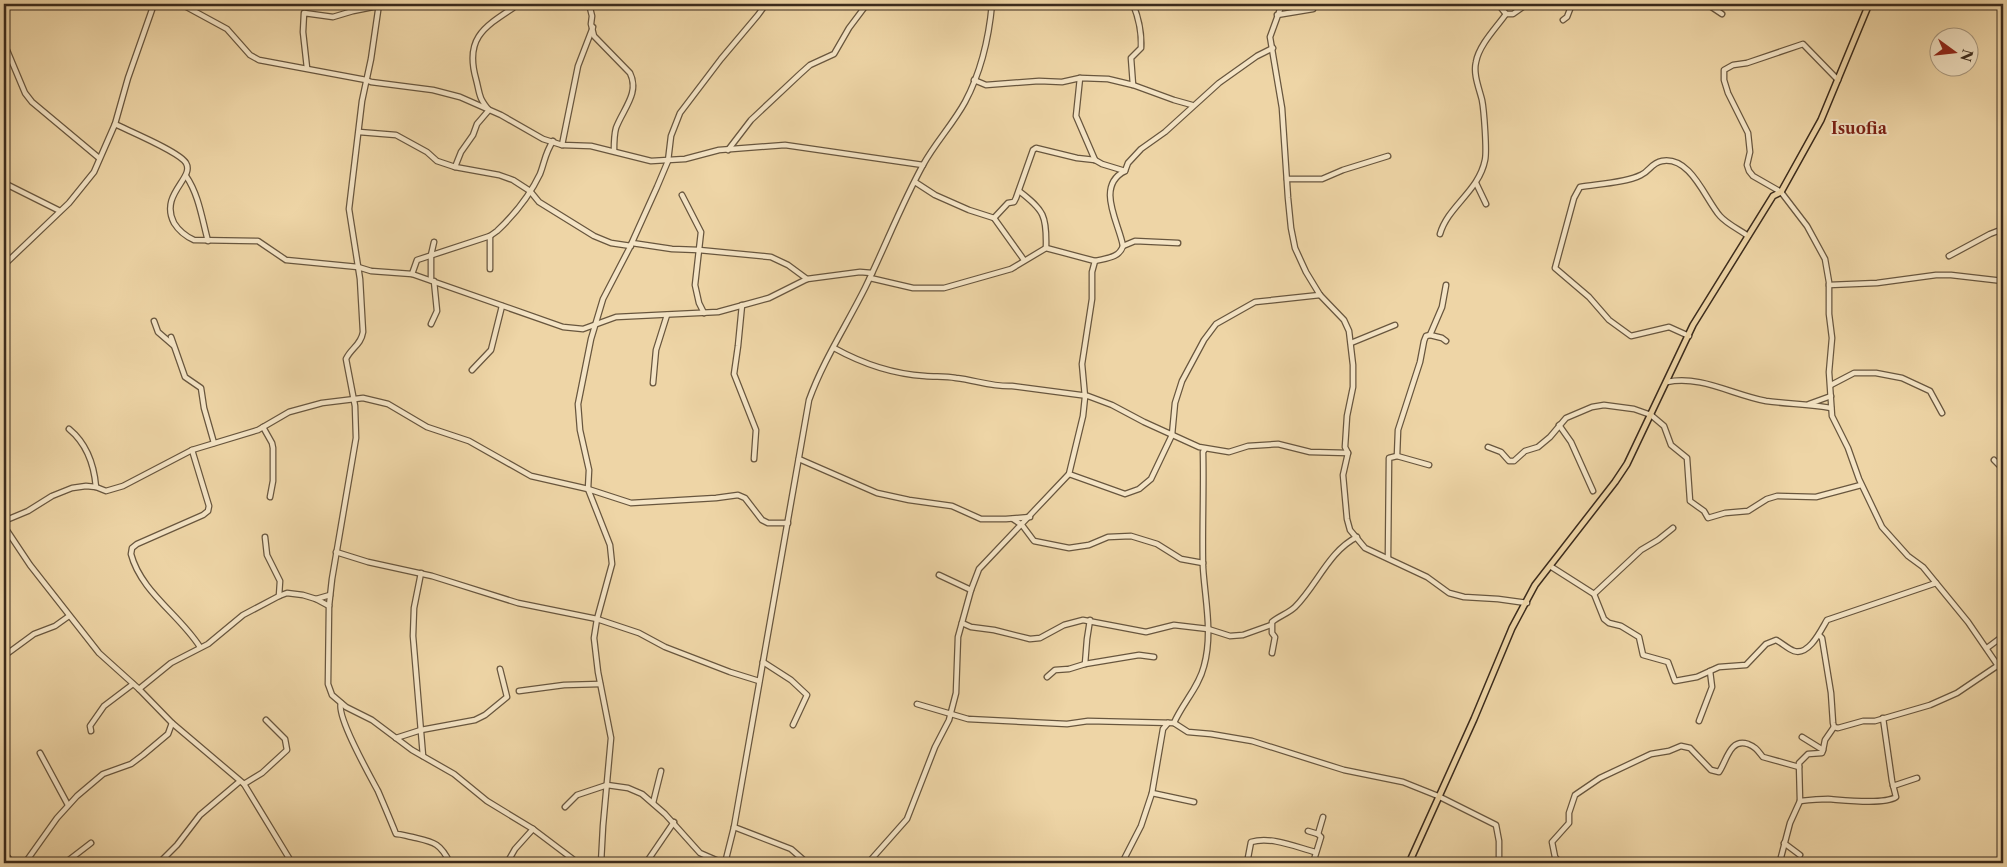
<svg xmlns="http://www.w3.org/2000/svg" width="2007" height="867" viewBox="0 0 2007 867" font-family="'Libre Caslon Text',serif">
	<rect width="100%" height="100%" fill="#eed5a6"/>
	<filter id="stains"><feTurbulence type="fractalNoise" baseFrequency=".004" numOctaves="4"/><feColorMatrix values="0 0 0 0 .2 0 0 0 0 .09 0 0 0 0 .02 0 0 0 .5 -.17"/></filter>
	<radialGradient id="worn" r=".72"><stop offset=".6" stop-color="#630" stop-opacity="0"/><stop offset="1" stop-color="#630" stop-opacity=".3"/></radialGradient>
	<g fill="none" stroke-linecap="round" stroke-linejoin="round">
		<g stroke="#68563e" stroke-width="7">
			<g id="minor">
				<path d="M181 4 227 29 250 55 259 60 366 80 371 82 433 90 460 97 501 115 543 139 562 145 591 146 651 161 685 159 719 150 785 145 923 165"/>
				<path d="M379 4 371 59 362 101 349 209 360 279 363 332C361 345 351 348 346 359L355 406 356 438 332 579 329 606 328 684 332 695 346 707 372 720 412 750 454 774 487 801 533 829 578 863"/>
				<path d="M589 4 592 16 591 24 594 36 630 73C640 93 623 109 616 128 614 135 614 144 614 151"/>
				<path d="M1133 4C1139 19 1142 32 1141 48L1131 58 1133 85"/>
				<path d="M1282 4 1270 37 1282 108 1288 198 1291 228 1295 248 1306 272 1320 295 1344 320 1349 331 1353 365V387L1347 416 1345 447 1348 453 1343 475 1347 519 1350 530 1365 548 1427 577 1449 593 1464 597 1498 599 1527 603"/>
				<path d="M1498 4 1506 14"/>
				<path d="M1707 4 1722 14"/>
				<path d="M1277 15 1313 9"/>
				<path d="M1563 20 1567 17 1572 4"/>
				<path d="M4 43 25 93 32 102 99 158"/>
				<path d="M307 68 303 32 304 13 333 17 353 11 378 6 377 4"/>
				<path d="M1080 78 1076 116 1095 160"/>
				<path d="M974 80 986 85 1039 81 1062 82 1080 78 1108 79 1133 85 1174 100 1192 105"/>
				<path d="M1838 80 1803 44 1747 63 1733 65 1724 70V80L1728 93 1748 133 1750 152 1747 165 1749 171 1753 176 1781 192 1807 226 1825 259 1829 282V314L1832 338 1829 372 1832 416 1848 448 1859 479 1882 527 1908 556 1923 567 1968 622 2003 673"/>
				<path d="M115 124C129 131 180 152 186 163 195 178 159 194 174 223 179 231 185 236 194 240L258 241 286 260 358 267 371 271 412 274 563 327 583 329 616 317 718 312 769 298 807 279 860 272 872 273"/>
				<path d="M359 132 396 135 427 152 437 161 455 167 499 175 513 180 530 191 539 202 594 236 611 243 631 246"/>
				<path d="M562 145 578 66 593 27"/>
				<path d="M728 150 751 120 800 74 810 65 834 54 849 28 867 4"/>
				<path d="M455 167 461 152 473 135 477 124 489 110C478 97 480 94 476 79 465 40 482 28 513 8"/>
				<path d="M186 176C199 195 202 219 208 241"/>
				<path d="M1287 179H1322L1343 170 1388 156"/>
				<path d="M915 182 935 195 969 210 994 218 1008 203 1014 202 1016 198 1033 150 1036 148 1077 158 1095 160 1102 164 1125 171"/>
				<path d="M4 183 60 211"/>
				<path d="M1476 183 1486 204"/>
				<path d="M1019 191C1044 210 1047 216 1046 248"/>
				<path d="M682 195 701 232 695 285 699 303 704 313"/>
				<path d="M994 218 1024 260"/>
				<path d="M1440 234C1448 206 1479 191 1485 160 1487 151 1484 110 1482 100 1479 88 1473 74 1476 62 1479 45 1496 28 1506 14H1513L1527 4"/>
				<path d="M490 236V269"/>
				<path d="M632 243 672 249 699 250 771 257 788 265 807 279"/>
				<path d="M1123 246 1135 241 1178 243"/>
				<path d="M1949 256 1990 234 2003 229"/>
				<path d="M1095 261C1107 258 1119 258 1123 246 1119 223 1095 186 1125 171L1128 163 1141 149 1165 132 1219 83 1257 56 1273 48"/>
				<path d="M4 265 69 203 94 172 115 124 128 78 154 4"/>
				<path d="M412 274 417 260 490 236 497 231C514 215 530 195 540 174 545 161 545 153 553 141"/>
				<path d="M431 280V255L434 242"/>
				<path d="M1829 285 1877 283 1936 275H1951L2003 281"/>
				<path d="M742 305 738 346 734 374 756 430 754 459"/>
				<path d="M154 321 158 332 173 345"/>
				<path d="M431 324 437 311 434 281"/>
				<path d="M1430 335 1442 307 1446 285"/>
				<path d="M1689 336 1669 327 1631 336 1609 320 1589 297 1555 268 1574 198 1580 187C1598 184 1625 183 1641 175 1650 171 1651 163 1662 161 1691 156 1705 199 1720 216 1727 224 1740 230 1748 236"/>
				<path d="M171 337 185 377 201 388 204 408 214 443"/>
				<path d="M1351 343 1395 325"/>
				<path d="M834 348C863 364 892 374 925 376 935 377 945 376 956 378 975 380 992 387 1012 386L1088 396 1112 405 1144 422 1199 447 1229 452 1248 446 1278 444 1310 452 1348 453"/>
				<path d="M472 370 491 350 502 306"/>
				<path d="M1667 382C1701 375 1733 395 1766 401 1788 404 1809 404 1831 408"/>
				<path d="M653 383 656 350 667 315"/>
				<path d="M1831 385 1854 373H1876L1902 378 1930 391 1942 413"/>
				<path d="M1809 404 1831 396"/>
				<path d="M1559 425 1571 442 1593 491"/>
				<path d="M263 427 272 443 273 448V481L270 497"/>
				<path d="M69 429C86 443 94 464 96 487"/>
				<path d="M1488 447 1501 452 1509 461H1514L1525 451 1538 447 1550 437 1566 418 1592 407 1604 405 1634 409 1651 415 1664 426 1671 445 1687 458 1690 501 1704 511 1708 518 1725 513 1748 511 1767 499 1777 496 1816 497 1861 485"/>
				<path d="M192 450 209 506 208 511 203 515 137 544 132 548 131 554C141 592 180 615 200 647"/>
				<path d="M1397 456 1398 430 1420 362 1424 341 1426 336 1430 335 1442 338 1446 341"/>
				<path d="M799 459 877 493 909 500 952 506 981 519H1006L1030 517"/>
				<path d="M1994 460 2003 469"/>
				<path d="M2003 470 2001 476 2003 484"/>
				<path d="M1069 474 1125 494 1139 489 1151 479 1172 435 1175 403 1182 381 1204 340 1216 324 1255 302 1320 295"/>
				<path d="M1013 519 1022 525 1034 541 1069 548 1089 545 1108 537 1131 536 1157 544 1181 559 1203 563"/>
				<path d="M4 521 28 511 52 496 72 488 86 486 96 487 106 491 123 486 192 450 258 430 289 412 322 403 363 398 388 404 427 427 469 441 531 476 588 489 631 503 716 498 738 495 745 498 762 520 768 523H788"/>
				<path d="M4 526 30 565 99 653 139 689 172 723 244 784 292 863"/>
				<path d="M265 537 267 555 280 581 279 596"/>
				<path d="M336 552 368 562 432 576 518 603 597 619 639 633 665 647 730 672 759 681"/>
				<path d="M1388 558 1389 458 1397 456 1429 465"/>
				<path d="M1550 566 1594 594 1604 619 1609 623 1621 626 1639 637 1643 655 1668 662 1675 681 1697 677 1719 667 1746 665 1766 644 1776 640C1782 643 1788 649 1794 651 1809 656 1821 630 1827 620L1936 583"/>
				<path d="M421 573 414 608 413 636 423 756"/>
				<path d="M939 575 971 590"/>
				<path d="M1594 594 1641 550 1658 540 1673 528"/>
				<path d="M316 599 330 595"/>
				<path d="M962 623 971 627 994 630 1030 639 1040 638 1064 625 1083 620 1146 632 1174 625 1208 629 1230 636 1243 635 1271 625"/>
				<path d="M1819 635 1822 638 1831 693 1833 723 1834 727 1838 728 1863 721H1875L1930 705 1957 693 1997 666"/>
				<path d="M1987 648 2003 636"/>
				<path d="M1272 653 1275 637 1272 633V622C1279 616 1289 613 1295 607 1317 585 1329 551 1357 537"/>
				<path d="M4 656 34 634 55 626 69 616"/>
				<path d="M763 662 791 680 807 695 793 725"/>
				<path d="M1085 664 1087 639 1090 620"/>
				<path d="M1047 677 1055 670 1069 669 1085 664 1139 655 1154 657"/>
				<path d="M139 689 171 663 208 644 243 615 279 596 287 593 303 595 316 599 329 606"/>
				<path d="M519 691 564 685 600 684"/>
				<path d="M341 703C336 716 370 776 378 791 384 805 390 819 396 834 402 834 406 836 412 837 433 842 440 842 450 863"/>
				<path d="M917 704 968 719 1067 724 1088 721 1174 723 1188 732 1211 734 1252 741 1344 770 1403 782 1438 796 1496 825 1499 841V863"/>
				<path d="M1699 721 1712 687 1710 671"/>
				<path d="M1174 723C1182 704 1199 687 1204 666 1213 633 1205 600 1203 567 1202 529 1204 491 1203 452L1205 449"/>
				<path d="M91 731 90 726 104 706 133 684"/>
				<path d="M396 738 421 730 475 720 485 715 507 697 500 669"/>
				<path d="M1823 750 1825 740 1834 727"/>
				<path d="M40 753 68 805"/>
				<path d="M244 784 262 773 287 750 285 739 266 720"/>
				<path d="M1893 786 1917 778"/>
				<path d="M1152 793 1194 802"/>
				<path d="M1800 801C1809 800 1818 799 1828 799 1843 800 1884 805 1896 797L1892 781 1883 718"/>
				<path d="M653 803 661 771"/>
				<path d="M565 807 577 795 607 785 628 788 642 794 665 814 700 853 723 863"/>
				<path d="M734 827 791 849 807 863"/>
				<path d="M1308 831 1318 834 1321 837 1313 863"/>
				<path d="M1318 834 1323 817"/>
				<path d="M1784 843 1800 855"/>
				<path d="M4 852 12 863"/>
				<path d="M1499 860 1514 863"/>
				<path d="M25 863 57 818 77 796 103 774 131 764 143 755 168 734 172 723"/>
				<path d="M65 863 91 843"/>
				<path d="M159 863 177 845 200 815 239 782"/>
				<path d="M507 863 515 849 533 829"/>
				<path d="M601 863 603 826 611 738 598 672 594 638 597 619 612 564 610 545 588 489 589 470 580 430 578 404 591 339 603 299 629 249 657 187 668 161 671 136 680 113 721 59 758 15 766 4"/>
				<path d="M646 863 674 822"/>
				<path d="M725 863 734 827 809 400C823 361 846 326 865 288 885 247 901 205 923 165 935 143 953 124 965 102 981 72 989 37 992 4"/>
				<path d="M868 863 907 819 935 747 949 720 956 693 958 637 971 590 979 569 1069 474 1083 416 1085 397 1082 364 1092 299V272L1095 261 1046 248 1011 269 944 288H913L870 278"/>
				<path d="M1122 863 1141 826 1152 793 1163 729 1168 723"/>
				<path d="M1247 863 1251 842C1271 836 1296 847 1315 852"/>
				<path d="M1560 863 1555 857 1552 842 1569 823V813L1575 795 1600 778 1651 754 1669 751 1681 746 1690 748 1711 770 1719 772C1727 760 1730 738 1748 744 1756 747 1758 751 1763 757L1799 767"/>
				<path d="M1605 863H1619"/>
				<path d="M1644 863H1645"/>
				<path d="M1775 863 1780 861 1790 823 1800 801 1799 763 1808 754 1822 753 1823 750 1802 737"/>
			</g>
		</g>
		<g stroke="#3b2b1c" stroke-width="8">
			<path id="major" d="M1409 863 1474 719 1512 628 1535 585 1615 482 1627 464 1693 325 1773 196 1781 192 1821 120 1869 4"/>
		</g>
		<use href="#minor" stroke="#f4e4c5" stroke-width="4.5"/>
		<use href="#major" stroke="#eed5a6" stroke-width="5"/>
	</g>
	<g text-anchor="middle" stroke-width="4" stroke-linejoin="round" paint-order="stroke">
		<g font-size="16" font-weight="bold" fill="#7a1f14" stroke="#f4e4c5">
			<text x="1859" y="134">Isuofia</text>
		</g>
	</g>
	<rect width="2007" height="867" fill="none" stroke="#eed5a6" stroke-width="20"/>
	<rect x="5" y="5" width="1997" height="857" fill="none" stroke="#3b2b1c" stroke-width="2.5"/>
	<rect x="10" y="10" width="1987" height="847" fill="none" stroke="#3b2b1c"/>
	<g transform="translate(1954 52) rotate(105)"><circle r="24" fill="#f4e4c5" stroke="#aa9a81"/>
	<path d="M0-4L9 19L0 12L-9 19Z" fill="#8f2418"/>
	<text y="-8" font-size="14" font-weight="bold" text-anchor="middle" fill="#3b2b1c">N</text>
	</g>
	<rect width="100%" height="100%" filter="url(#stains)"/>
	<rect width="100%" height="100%" fill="url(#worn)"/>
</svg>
